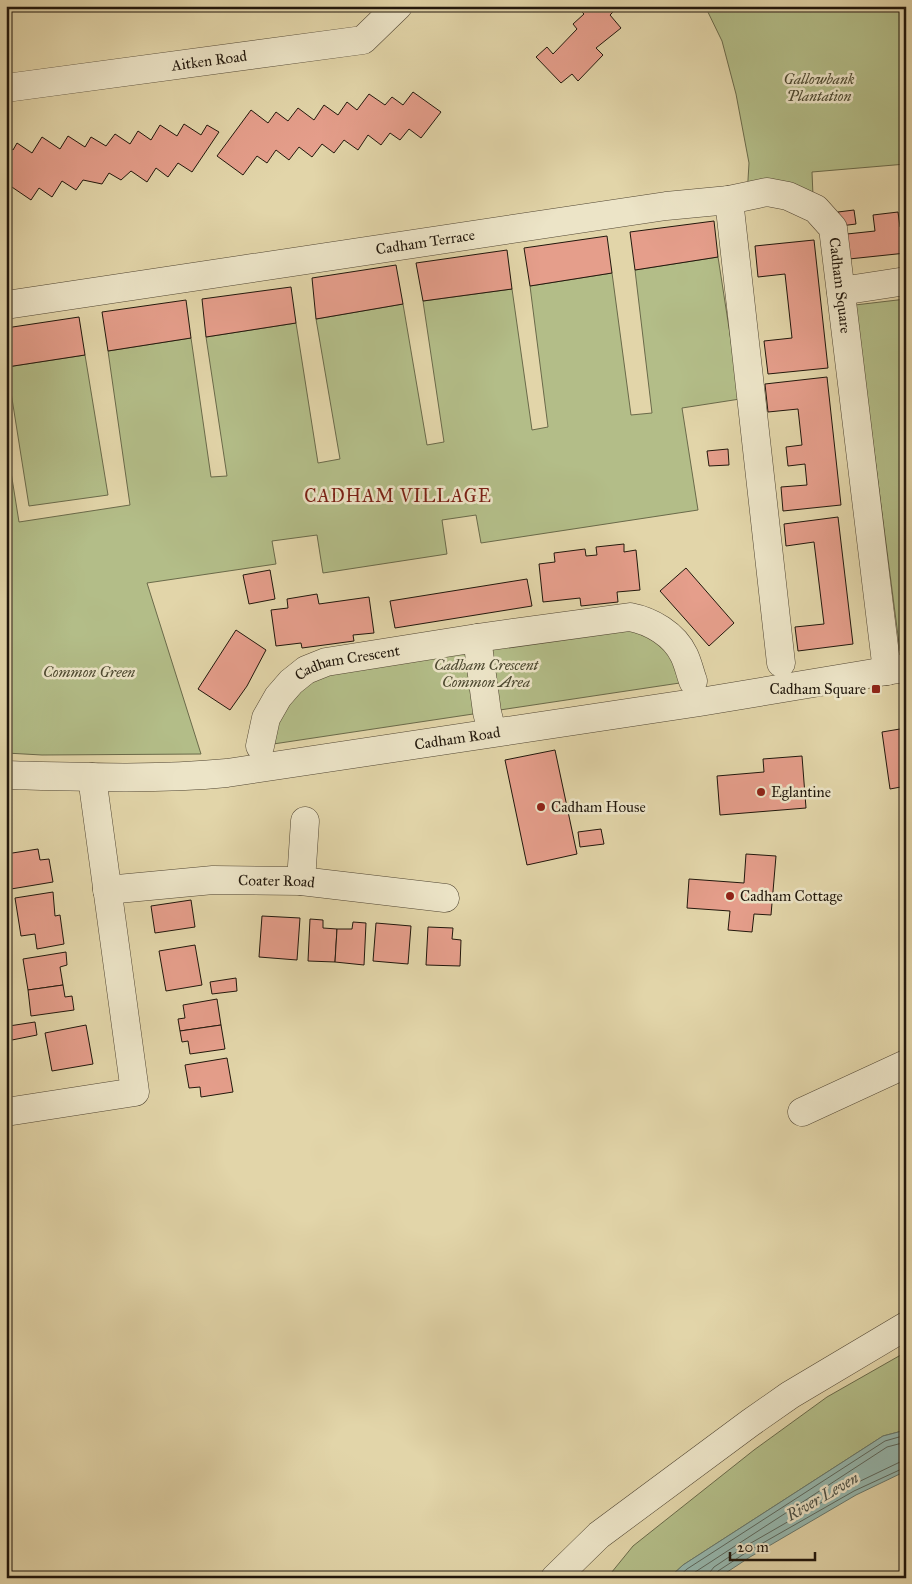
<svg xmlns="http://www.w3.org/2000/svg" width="912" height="1584" viewBox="0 0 912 1584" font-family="'IM FELL Great Primer',serif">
	<rect width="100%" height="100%" fill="#e2d5a9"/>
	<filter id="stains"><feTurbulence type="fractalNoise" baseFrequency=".004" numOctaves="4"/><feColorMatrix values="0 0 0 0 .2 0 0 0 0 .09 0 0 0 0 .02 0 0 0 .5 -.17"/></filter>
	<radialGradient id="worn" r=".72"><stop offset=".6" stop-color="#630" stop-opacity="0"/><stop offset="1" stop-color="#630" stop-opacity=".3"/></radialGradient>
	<g fill="#b3bd88" stroke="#6a6a4a">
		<path d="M705 6H906V164L812 172 813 196 747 197 749 163 736 94 722 41Z"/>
		<path d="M718 257 740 399 682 408 698 510 481 543 476 515 442 520 447 554 323 573 317 535 272 541 276 564 147 583 201 754 42 755 6 753V472H11L19 522 130 505 108 351 191 338 211 477 227 476 206 337 296 323 318 463 340 459 316 319 403 304 427 445 444 442 423 301 512 289 532 430 548 427 530 286 612 273 631 415 652 413 635 270Z"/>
		<path d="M906 299V651H900L855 305Z"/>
		<path d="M85 355 108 495 29 506 7 367Z"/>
		<path d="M641 619 693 681 260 746 291 682Z"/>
		<path d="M906 1352V1430L883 1436 683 1565 669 1578H607L633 1546 754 1450 827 1397Z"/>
	</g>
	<path fill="#96b8af" stroke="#67786e" d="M906 1430V1471L856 1495 750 1557 718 1578H669L683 1565 883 1436Z"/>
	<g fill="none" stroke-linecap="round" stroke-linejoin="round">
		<g stroke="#5c685e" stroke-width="1">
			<path d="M677 1578 687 1569 885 1441 906 1435"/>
			<path d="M686 1578 887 1447 906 1442"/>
			<path d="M710 1578V1572L714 1567 744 1547 850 1486 900 1462 906 1461"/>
			<path d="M716 1578 718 1571 747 1552 854 1491 906 1467"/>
		</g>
	</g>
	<g fill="#e59e8b" stroke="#21170c">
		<path d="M250 6H272V10L251 9Z"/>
		<path d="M576 6H619L610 15 621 28 596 48 603 55 578 81 572 74 561 83 536 57 547 47 553 54 577 29 573 24 584 14Z"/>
		<path d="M413 92 441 112 421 138 409 129 400 140 390 133 381 145 368 135 358 150 344 140 334 153 322 144 312 157 299 147 289 160 276 150 267 163 257 156 243 175 217 156 251 110 268 123 276 112 288 121 298 108 314 120 324 105 338 115 347 102 357 110 369 94 385 105 392 97 403 105Z"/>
		<path d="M184 124 201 135 207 125 219 132 192 172 178 163 168 177 156 168 147 182 131 171 121 180 109 173 102 184 83 180 76 190 62 181 52 197 39 188 31 200 6 183V145L13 150 17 143 32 153 42 137 60 149 68 136 85 147 91 137 106 146 115 134 130 144 138 131 151 140 160 125 177 136Z"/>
		<path d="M854 210 856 224 840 226 838 212Z"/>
		<path d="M898 212 900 227H904L903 217H906V253L849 259 847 234 875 231 873 215Z"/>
		<path d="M714 221 718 257 635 270 630 232Z"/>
		<path d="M607 236 612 273 530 286 524 248Z"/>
		<path d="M814 240 828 368 768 374 764 341 792 338 785 274 758 277 755 246Z"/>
		<path d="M507 250 512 289 423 301 416 263Z"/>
		<path d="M396 265 403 304 316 319 312 278Z"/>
		<path d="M291 287 296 323 206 337 202 299Z"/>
		<path d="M186 300 191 338 108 351 102 312Z"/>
		<path d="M79 317 85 355 7 367 6 328Z"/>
		<path d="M827 377 841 505 783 511 781 487 807 485 805 464 788 466 786 447 802 445 798 409 768 412 765 384Z"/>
		<path d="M728 449 729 465 709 466 707 451Z"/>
		<path d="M838 517 853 644 798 651 795 627 824 624 814 542 786 546 784 524Z"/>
		<path d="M624 544V552L636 550 640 590 617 592 618 602 581 606 580 598 543 602 539 564 555 562 554 553 585 549 586 556 597 555 596 547Z"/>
		<path d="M686 568 734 623 709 646 660 591Z"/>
		<path d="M270 570 275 599 249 604 243 575Z"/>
		<path d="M527 579 532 606 395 628 390 601Z"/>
		<path d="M317 594 319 604 369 597 374 633 353 635 354 641 302 648 301 643 276 646 271 610 288 608 287 599Z"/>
		<path d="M236 630 266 650 247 686 230 710 198 689Z"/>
		<path d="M906 728V786L890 789 882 732Z"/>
		<path d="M555 750 577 854 527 865 505 760Z"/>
		<path d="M802 756 806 808 720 815 717 776 764 772 763 759Z"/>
		<path d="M601 829 604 844 580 847 578 832Z"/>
		<path d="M38 849 40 860 49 859 53 882 11 889 6 854Z"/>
		<path d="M746 854 776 856 771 915 754 914 752 932 728 930 730 911 687 908 689 879 744 883Z"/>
		<path d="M53 892 55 916 60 915 64 944 37 949 35 934 21 936 15 898Z"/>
		<path d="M191 900 195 927 155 933 151 906Z"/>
		<path d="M262 916 300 918 297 960 259 957Z"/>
		<path d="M310 919 323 920V928L337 929 335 962 308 961Z"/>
		<path d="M353 922 366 923 364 965 335 962 337 929H352Z"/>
		<path d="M376 923 411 926 408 964 373 961Z"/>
		<path d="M428 927 453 928 452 939 461 940 460 966 426 965Z"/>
		<path d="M195 945 202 985 166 991 159 951Z"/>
		<path d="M66 952 67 965 60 967 63 985 28 990 23 959Z"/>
		<path d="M236 978 237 991 212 994 210 982Z"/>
		<path d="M63 985 65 997 72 996 74 1010 31 1016 28 990Z"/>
		<path d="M217 999 221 1025 180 1031 178 1019 185 1018 183 1005Z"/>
		<path d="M35 1022 37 1035 12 1040 9 1026Z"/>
		<path d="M86 1025 93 1064 52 1071 45 1033Z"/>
		<path d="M221 1025 225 1049 190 1054 188 1041 182 1042 180 1031Z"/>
		<path d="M227 1058 233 1092 201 1097 200 1087 189 1088 185 1065Z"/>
	</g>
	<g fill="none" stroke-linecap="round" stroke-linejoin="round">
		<g stroke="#514633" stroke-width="29">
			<g id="minor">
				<path id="s1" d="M6 88 363 40 398 6"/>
				<path d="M729 200 781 663"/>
				<path d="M841 291 906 281"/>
				<path id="s2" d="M6 305 666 206 729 200 767 192 788 196 816 209 833 228 887 671"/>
				<path d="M477 638 487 712 492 732"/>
				<path id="s3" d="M260 746 266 718 278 697 291 682 306 670 326 662 477 638 630 617C651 621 674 634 684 655 688 663 690 673 693 681"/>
				<path id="s4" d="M6 775C80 777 154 780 227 773L700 702 904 668"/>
				<path d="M301 881 305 821"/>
				<path id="s5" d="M107 890 213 880 301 881 445 898"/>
				<path d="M6 1112 135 1092 92 777"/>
				<path d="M802 1112 906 1064"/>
				<path d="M555 1578 599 1535 750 1423 790 1395 906 1326"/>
			</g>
		</g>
		<use href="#minor" stroke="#ece4c7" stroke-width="28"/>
	</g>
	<g fill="#8f2418" stroke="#ece4c7" stroke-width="2">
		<rect x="871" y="684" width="10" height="10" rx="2.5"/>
		<circle cx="761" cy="792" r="5"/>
		<circle cx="541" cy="807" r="5"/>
		<circle cx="730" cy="896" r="5"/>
	</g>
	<g text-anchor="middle" stroke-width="5" stroke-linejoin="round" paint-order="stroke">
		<g font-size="15" fill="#21170c" stroke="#ece4c7">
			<text dy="5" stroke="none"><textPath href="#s1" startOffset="205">Aitken Road</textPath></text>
			<text dy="5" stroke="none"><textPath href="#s2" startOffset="424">Cadham Terrace</textPath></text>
			<text dy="5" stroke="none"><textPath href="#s2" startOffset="905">Cadham Square</textPath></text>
			<text dy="5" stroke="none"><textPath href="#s3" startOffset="134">Cadham Crescent</textPath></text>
			<text dy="5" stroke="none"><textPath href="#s4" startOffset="454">Cadham Road</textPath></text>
			<text dy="5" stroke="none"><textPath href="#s5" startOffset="170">Coater Road</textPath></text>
		</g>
		<g font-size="15" font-style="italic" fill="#4d4931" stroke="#ece4c7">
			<text x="819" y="84">Gallowbank<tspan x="819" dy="17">Plantation</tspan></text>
			<text x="486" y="670">Cadham Crescent<tspan x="486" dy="17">Common Area</tspan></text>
			<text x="89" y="677">Common Green</text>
		</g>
		<g font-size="15" fill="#21170c" stroke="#ece4c7" text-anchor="start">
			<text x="866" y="694" text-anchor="end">Cadham Square</text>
			<text x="771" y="797">Eglantine</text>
			<text x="551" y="812">Cadham House</text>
			<text x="740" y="901">Cadham Cottage</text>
		</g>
		<g font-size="16" font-style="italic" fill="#4a4f45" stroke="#ece4c7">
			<text transform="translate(822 1496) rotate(-30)" y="6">River Leven</text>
		</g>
		<g font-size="18" letter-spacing="1" fill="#7a1f14" stroke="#ece4c7">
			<text x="398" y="502">CADHAM VILLAGE</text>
		</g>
	</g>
	<rect width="912" height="1584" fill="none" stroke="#e2d5a9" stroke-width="25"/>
	<rect x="8" y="8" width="897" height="1569" fill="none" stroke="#21170c" stroke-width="2.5"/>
	<rect x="12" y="12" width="887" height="1559" fill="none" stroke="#21170c"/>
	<path d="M730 1552v8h85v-8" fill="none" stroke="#21170c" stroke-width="2.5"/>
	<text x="737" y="1552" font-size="15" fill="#21170c" stroke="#ece4c7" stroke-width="4" paint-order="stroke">20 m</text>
	<rect width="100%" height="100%" filter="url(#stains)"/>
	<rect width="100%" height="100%" fill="url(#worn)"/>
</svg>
